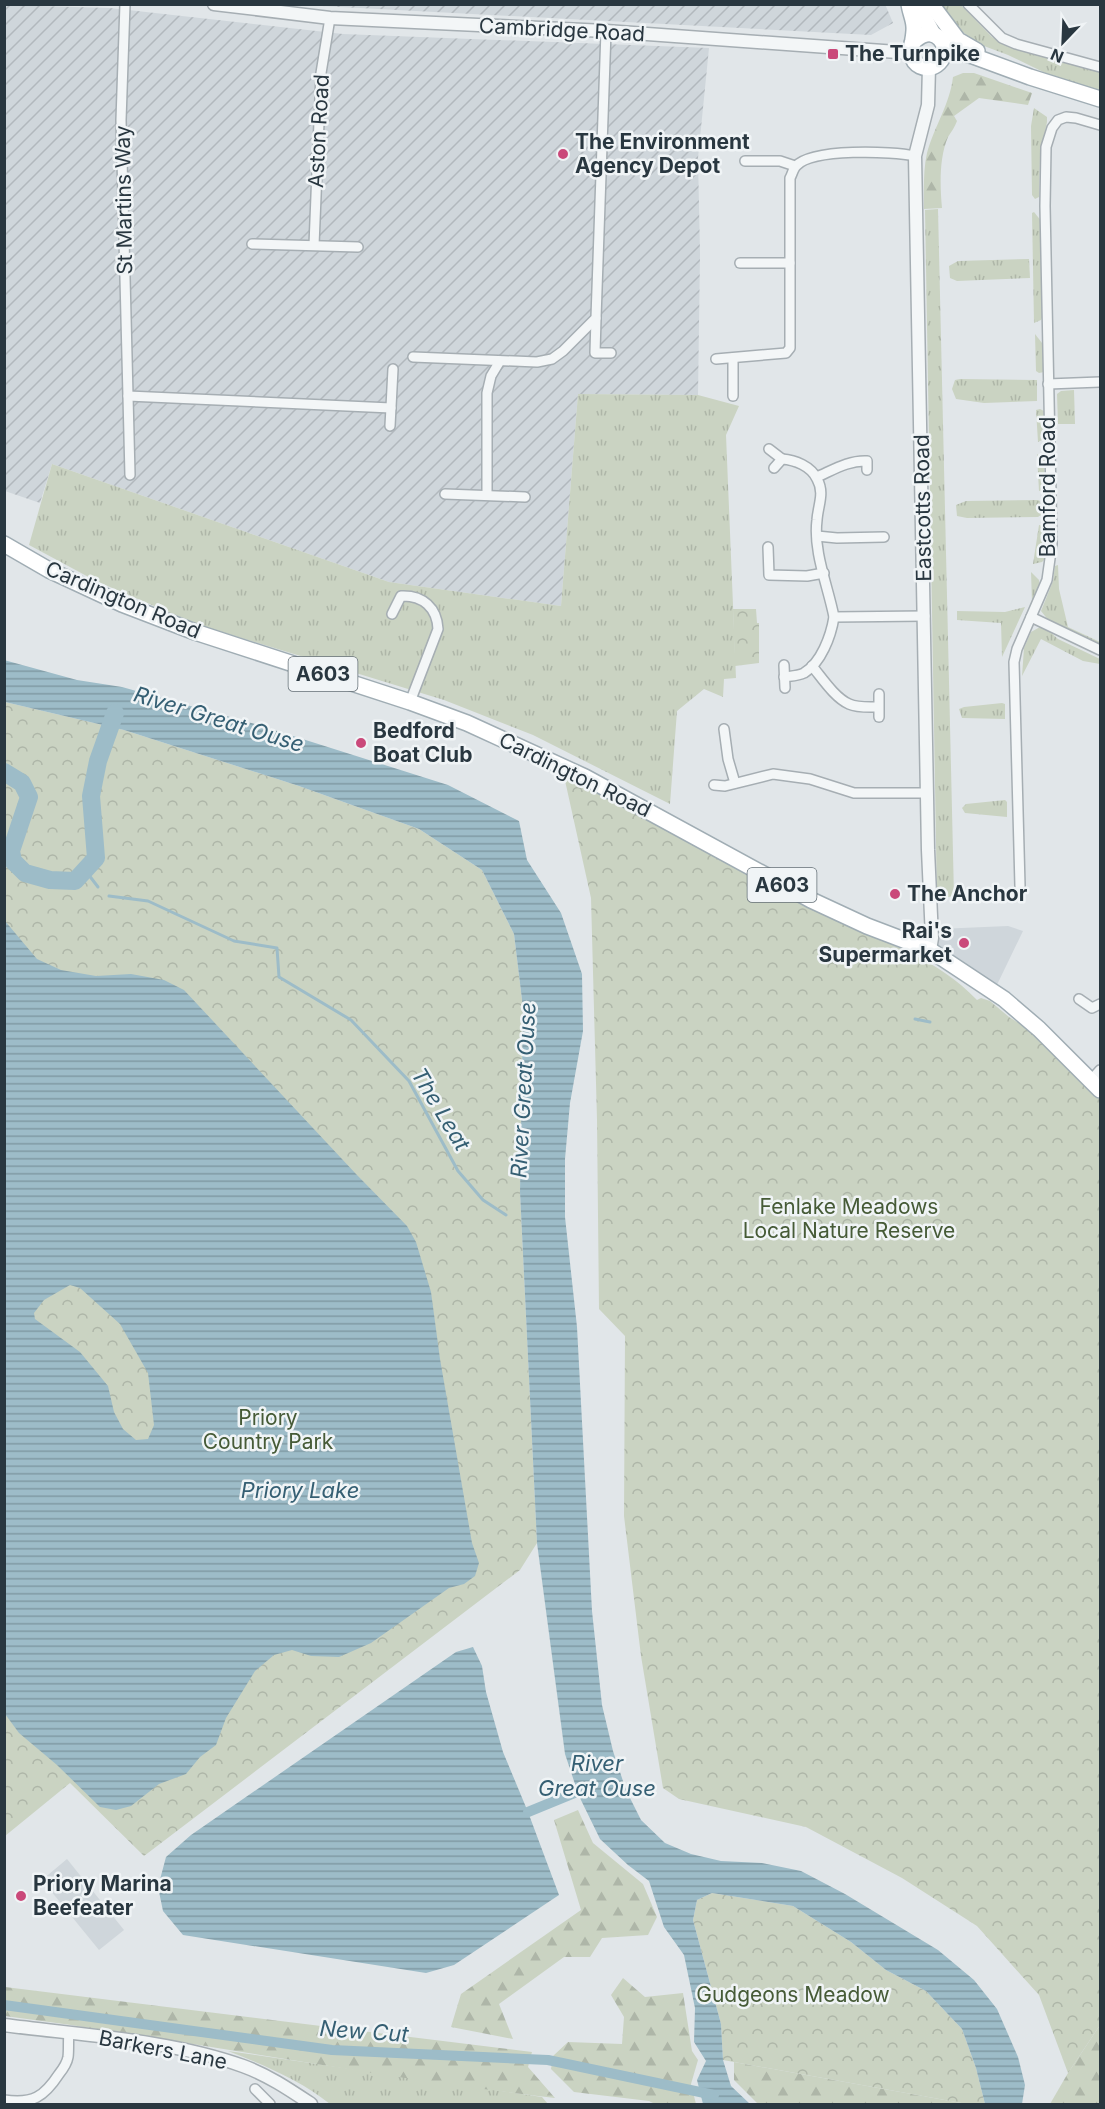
<svg xmlns="http://www.w3.org/2000/svg" width="1105" height="2109" viewBox="0 0 1105 2109" font-family="Inter,sans-serif">
	<defs>
		<pattern id="industrial-furrows" width="10" height="10" patternUnits="userSpaceOnUse" patternTransform="scale(1.5)"><rect width="10" height="10" fill="#cfd6db"/><path d="M-1 1l2-2M0 10L10 0M9 11l2-2" fill="none" stroke="#b2b8bd"/></pattern>
		<pattern id="grass-tufts" width="24" height="20" patternUnits="userSpaceOnUse" patternTransform="scale(1.5)"><rect width="24" height="20" fill="#cad3c2"/><path d="M3 7l-1-3M5 7V3M7 7l1-3M15 17l-1-3M17 17v-4M19 17l1-3" fill="none" stroke="#aeb6a8"/></pattern>
		<pattern id="forest-firs" width="22" height="20" patternUnits="userSpaceOnUse" patternTransform="scale(1.5)"><rect width="22" height="20" fill="#cad3c2"/><path d="M5 1l3.5 6h-7zM16 11l3.5 6h-7z" fill="#aeb6a8"/></pattern>
		<pattern id="park-crowns" width="20" height="18" patternUnits="userSpaceOnUse" patternTransform="scale(1.5)"><rect width="20" height="18" fill="#cad3c2"/><path d="M2 6a3 3 0 1 1 6 0M12 15a3 3 0 1 1 6 0" fill="none" stroke="#aeb6a8"/></pattern>
		<pattern id="water-rules" width="6" height="5" patternUnits="userSpaceOnUse" patternTransform="scale(1.5)"><rect width="6" height="5" fill="#9dbcc8"/><path d="M0 2.5h6" fill="none" stroke="#809aa4"/></pattern>
	</defs>
	<rect width="100%" height="100%" fill="#e1e6e9"/>
	<g fill="#cfd6db">
		<path d="M1008 926 1023 931 994 991 952 954 937 945 938 929Z"/>
		<path d="M67 1859 124 1930 99 1950 42 1880Z"/>
	</g>
	<g fill="url(#industrial-furrows)">
		<path d="M885 4 893 23 871 35 303 5Z"/>
		<path d="M5 5 110 8 343 34 709 48 698 158 700 254 698 395 578 394 561 606 389 582 52 464 40 503 5 491Z"/>
	</g>
	<g fill="url(#grass-tufts)">
		<path d="M942 5H961L992 37 1009 47 1100 71V93L1068 84 1008 55 976 43 957 27Z"/>
		<path d="M1034 108 1047 117V122L1040 157 1039 197 1035 199 1032 195 1031 126Z"/>
		<path d="M938 209 954 896 937 899 925 210Z"/>
		<path d="M1034 212 1042 222 1044 314 1041 320 1034 323 1032 213Z"/>
		<path d="M1029 259 1030 278 957 281 950 278 949 266 958 261Z"/>
		<path d="M1035 334 1042 343 1044 372 1039 373 1036 371Z"/>
		<path d="M960 379 1037 380V401L984 403 956 399 952 389 955 380Z"/>
		<path d="M1074 390 1075 424H1058L1057 394 1061 391Z"/>
		<path d="M578 394 698 395 739 406 726 435 736 678 724 679 723 697 704 689 677 711 670 804 533 735 444 700 196 624 96 581 29 545 52 464 389 582 561 606Z"/>
		<path d="M1040 409 1044 411 1042 440 1038 442 1036 410Z"/>
		<path d="M1037 454 1044 459 1045 490 1039 491Z"/>
		<path d="M1038 500 1040 501 1041 515 1038 517 967 518 957 516 956 505 966 501Z"/>
		<path d="M1039 525 1047 526 1046 558 1042 562 1033 564Z"/>
		<path d="M1058 565 1059 589 1068 627 1100 642V646L1049 621 1041 611 1053 581 1055 566Z"/>
		<path d="M1031 572 1039 580 1040 589 1032 604Z"/>
		<path d="M1025 607 1002 657 1001 623 957 620V611L1005 612Z"/>
		<path d="M1040 627 1048 630 1058 639 1100 659V664L1083 661 1041 639 1022 676 1024 648 1031 632Z"/>
		<path d="M1002 703 1005 704V719L962 718 959 709 964 707Z"/>
		<path d="M1005 800 1007 802V817L965 813 962 808 966 804Z"/>
		<path d="M228 2051 542 2097 548 2104H330C300 2080 264 2065 228 2051Z"/>
	</g>
	<g fill="url(#forest-firs)">
		<path d="M963 73H974L1032 93 1028 105 979 98 954 116 957 121C955 127 951 132 948 137 939 158 940 186 942 208L924 209C924 190 923 171 927 153 934 127 950 104 953 77Z"/>
		<path d="M578 1810 593 1843 643 1884 657 1917 648 1935 602 1938 590 1957H564L499 2004 513 2039 451 2027 461 1994 581 1910 554 1820Z"/>
		<path d="M623 1978 645 1997 683 1993 692 2051 698 2060 691 2084 696 2104H655L649 2101 574 2092 551 2069 553 2056 568 2042 622 2044 624 2017 611 1995Z"/>
		<path d="M5 1987 532 2052 528 2067 555 2098C371 2077 189 2040 5 2016Z"/>
		<path d="M1100 2025V2104H1050L1068 2073Z"/>
		<path d="M734 2062 967 2104H758L734 2080Z"/>
	</g>
	<g fill="url(#park-crowns)">
		<path d="M733 609H756L757 623H759V663L735 666Z"/>
		<path d="M5 702 124 730 299 786 419 829 482 870 514 934 523 1008 520 1192 537 1543 520 1570 144 1856 70 1783 5 1836Z"/>
		<path d="M564 776C656 824 748 872 840 920 890 946 937 958 977 1000L981 998 990 1001 1009 1017 1037 1034 1100 1099V2025L1068 2073 1039 1995 977 1926 902 1878 806 1827 679 1799 663 1788 641 1656 624 1516 625 1336 599 1309 597 1120 591 898Z"/>
		<path d="M712 1893 793 1906 851 1942 886 1970 926 1991 962 2029 976 2068 985 2104H967L723 2060 721 2024 693 1920 697 1900Z"/>
	</g>
	<g fill="url(#water-rules)" fill-rule="evenodd">
		<path d="M4 660 77 680 122 687 255 724 448 785 519 821 527 860 561 913 582 974 583 1031 570 1103 565 1159V1217L577 1327 592 1611 602 1705 613 1751 626 1790 641 1820 665 1843 691 1854 721 1861 762 1863 801 1871 845 1894 938 1950 974 1980 997 2009 1018 2057 1025 2085 1022 2104H985L976 2068 962 2029 926 1991 886 1970 851 1942 793 1906 712 1893 697 1900 693 1920 721 2024 723 2060 731 2086 750 2104H703L697 2080 706 2061 694 2042 695 2008 684 1955 664 1927 649 1881 628 1865 600 1839 579 1796 565 1754 537 1543 520 1192 523 1008 514 934 482 870 419 829 299 786 124 730 5 702Z"/>
		<path d="M5 921 37 959 61 970 96 976 131 974 164 980 184 990 356 1174 407 1226 416 1242 431 1292 440 1359 472 1543 479 1563 475 1576 464 1584 449 1588 371 1643 339 1657 311 1656 292 1650 274 1655 255 1671 226 1718 216 1745 200 1757 186 1774 159 1784 131 1806 116 1810 100 1807 57 1765 19 1733 5 1714ZM70 1285 80 1288 120 1324 148 1373 154 1425 148 1439 136 1440 123 1429 114 1412 108 1386 80 1352 35 1319 34 1313 44 1300Z"/>
		<path d="M473 1647 482 1666 486 1692 503 1752 528 1812 559 1895 454 1965 426 1973 183 1935 163 1911 158 1887 166 1857 191 1835 456 1652Z"/>
	</g>
	<g fill="none" stroke-linecap="round" stroke-linejoin="round">
		<g stroke="#9dbcc8" stroke-width="3">
			<path d="M85 870 98 887"/>
			<path d="M109 896 148 901 234 941 277 948 279 977 351 1020 409 1081 458 1171 483 1200 506 1215"/>
			<path d="M915 1019 930 1022"/>
		</g>
		<g stroke="#9dbcc8" stroke-width="10">
			<path d="M528 1812 589 1787"/>
			<path d="M4 2005 332 2050 548 2060 714 2095"/>
		</g>
		<path stroke="#9dbcc8" stroke-width="18" d="M4 772 22 783 29 797 11 851 13 861 25 873 50 880 75 881 96 858 91 796 98 761 115 713"/>
		<g stroke="#a6aeb3" stroke-width="12">
			<g id="minor">
				<path d="M125 4 121 120 130 475"/>
				<path d="M968 4 1002 38 1016 44 1100 67"/>
				<path d="M745 161H780L795 166"/>
				<path d="M252 244 358 247"/>
				<path d="M314 245 321 73 330 18"/>
				<path d="M740 263H790"/>
				<path d="M596 318 595 353H611"/>
				<path d="M413 357 537 362 552 359 563 351 596 318 606 31"/>
				<path d="M733 358V396"/>
				<path d="M716 359 786 353 790 348V178C792 175 793 169 796 166 812 148 892 151 915 156"/>
				<path d="M1048 384 1100 382"/>
				<path d="M128 396 391 408"/>
				<path d="M390 426 393 369"/>
				<path d="M769 449 782 459"/>
				<path d="M774 468 782 459C795 460 811 466 817 479 825 493 818 505 817 520 813 552 828 586 834 617 831 636 821 663 804 673 798 676 791 676 784 677"/>
				<path d="M817 477C833 470 849 460 867 461V470"/>
				<path d="M445 494 525 497"/>
				<path d="M487 495V393L491 376 500 361"/>
				<path d="M817 536 837 538 884 537"/>
				<path d="M768 547 769 575 807 576 824 573"/>
				<path d="M392 614 401 596C423 595 437 608 438 629L410 702"/>
				<path d="M834 617 925 616"/>
				<path d="M1031 617 1100 650"/>
				<path d="M784 665 785 688"/>
				<path d="M812 666C822 678 835 698 849 704 858 708 869 707 878 707"/>
				<path d="M879 717V694"/>
				<path d="M724 729 728 759 735 783"/>
				<path d="M714 785 725 786 773 774 810 779 854 793H927"/>
				<path d="M1020 886 1014 662 1017 649 1047 580 1052 544 1045 206 1046 147 1052 128 1058 120 1066 117 1076 118 1100 125"/>
				<path d="M1079 999 1092 1008 1100 1004"/>
				<path d="M1092 1079 1100 1070"/>
				<path d="M255 2089 270 2104"/>
				<path d="M4 2100C33 2104 44 2097 59 2074 63 2069 67 2063 68 2057 69 2050 68 2041 69 2033"/>
			</g>
		</g>
		<g stroke="#a6aeb3" stroke-width="15">
			<g id="tertiary">
				<path d="M214 4 330 18 606 31 911 53"/>
				<path d="M929 67 928 105 915 156 928 850 932 938 930 950"/>
				<path d="M4 2025C81 2035 171 2040 243 2066 268 2075 290 2090 311 2104"/>
			</g>
		</g>
		<g stroke="#a0adb4" stroke-width="18">
			<g id="primary">
				<path d="M909 4C910 12 914 20 914 27 915 40 905 58 920 66 937 74 952 52 940 39 931 29 920 35 912 43"/>
				<path d="M917 4 933 34"/>
				<path d="M931 4 958 40 977 51"/>
				<path d="M945 49 973 56 1030 77 1100 99"/>
				<path d="M4 544 49 570 122 604 195 632 410 702 467 723 585 777 811 900 867 926 930 950 1004 999 1039 1029 1100 1090"/>
			</g>
		</g>
		<use href="#minor" stroke="#f3f6f7" stroke-width="9"/>
		<use href="#tertiary" stroke="#f3f6f7" stroke-width="12"/>
		<use href="#primary" stroke="#fff" stroke-width="15"/>
	</g>
	<g fill="#ca497a" stroke="#f0f4f6" stroke-width="2">
		<rect x="827" y="48" width="12" height="12" rx="3"/>
		<circle cx="563" cy="154" r="6"/>
		<circle cx="361" cy="743" r="6"/>
		<circle cx="895" cy="894" r="6"/>
		<circle cx="964" cy="943" r="6"/>
		<circle cx="21" cy="1896" r="6"/>
	</g>
	<g text-anchor="middle" stroke-width="5" stroke-linejoin="round" paint-order="stroke">
		<g fill="#f0f4f6" stroke="#657077" stroke-width="1.5">
			<rect x="288.5" y="657" width="69" height="34" rx="4.5"/>
			<rect x="747.5" y="868" width="69" height="34" rx="4.5"/>
		</g>
		<g font-size="20" font-weight="bold" fill="#293740">
			<text x="323" y="681">A603</text>
			<text x="782" y="892">A603</text>
		</g>
		<g font-size="21" fill="#293740" stroke="#f0f4f6">
			<text transform="translate(562 30) rotate(3)" y="7">Cambridge Road</text>
			<text transform="translate(319 131) rotate(-87)" y="7">Aston Road</text>
			<text transform="translate(124 200) rotate(-91)" y="7">St Martins Way</text>
			<text transform="translate(1048 487) rotate(-90)" y="7">Bamford Road</text>
			<text transform="translate(923 508) rotate(-91)" y="7">Eastcotts Road</text>
			<text transform="translate(123 600) rotate(23)" y="7">Cardington Road</text>
			<text transform="translate(575 775) rotate(26)" y="7">Cardington Road</text>
			<text transform="translate(163 2050) rotate(11)" y="7">Barkers Lane</text>
		</g>
		<g font-size="21" font-weight="bold" fill="#293740" stroke="#f0f4f6" text-anchor="start">
			<text x="845" y="61">The Turnpike</text>
			<text x="575" y="149">The Environment<tspan x="575" dy="24">Agency Depot</tspan></text>
			<text x="373" y="738">Bedford<tspan x="373" dy="24">Boat Club</tspan></text>
			<text x="907" y="901">The Anchor</text>
			<text x="952" y="938" text-anchor="end">Rai's<tspan x="952" dy="24">Supermarket</tspan></text>
			<text x="33" y="1891">Priory Marina<tspan x="33" dy="24">Beefeater</tspan></text>
		</g>
		<g font-size="21" fill="#465b37" stroke="#f0f4f6">
			<text x="849" y="1214">Fenlake Meadows<tspan x="849" dy="24">Local Nature Reserve</tspan></text>
			<text x="268" y="1425">Priory<tspan x="268" dy="24">Country Park</tspan></text>
			<text x="793" y="2002">Gudgeons Meadow</text>
		</g>
		<g font-size="22" font-style="italic" fill="#355f73" stroke="#f0f4f6">
			<text transform="translate(219 719) rotate(17)" y="8">River Great Ouse</text>
			<text transform="translate(523 1090) rotate(-87)" y="8">River Great Ouse</text>
			<text transform="translate(441 1109) rotate(59)" y="8">The Leat</text>
			<text x="300" y="1498">Priory Lake</text>
			<text x="597" y="1771">River<tspan x="597" dy="25">Great Ouse</tspan></text>
			<text transform="translate(364 2031) rotate(4)" y="8">New Cut</text>
		</g>
	</g>
	<rect width="1105" height="2109" fill="none" stroke="#293740" stroke-width="12"/>
	<g transform="translate(1063 42) rotate(203)" stroke="#f0f4f6" stroke-width="4.5" paint-order="stroke">
	<path d="M0-4.5L10 22L0 15L-10 22Z" fill="#293740"/>
	<text y="-9" font-size="16" font-weight="bold" text-anchor="middle" fill="#293740">N</text>
	</g>
</svg>
